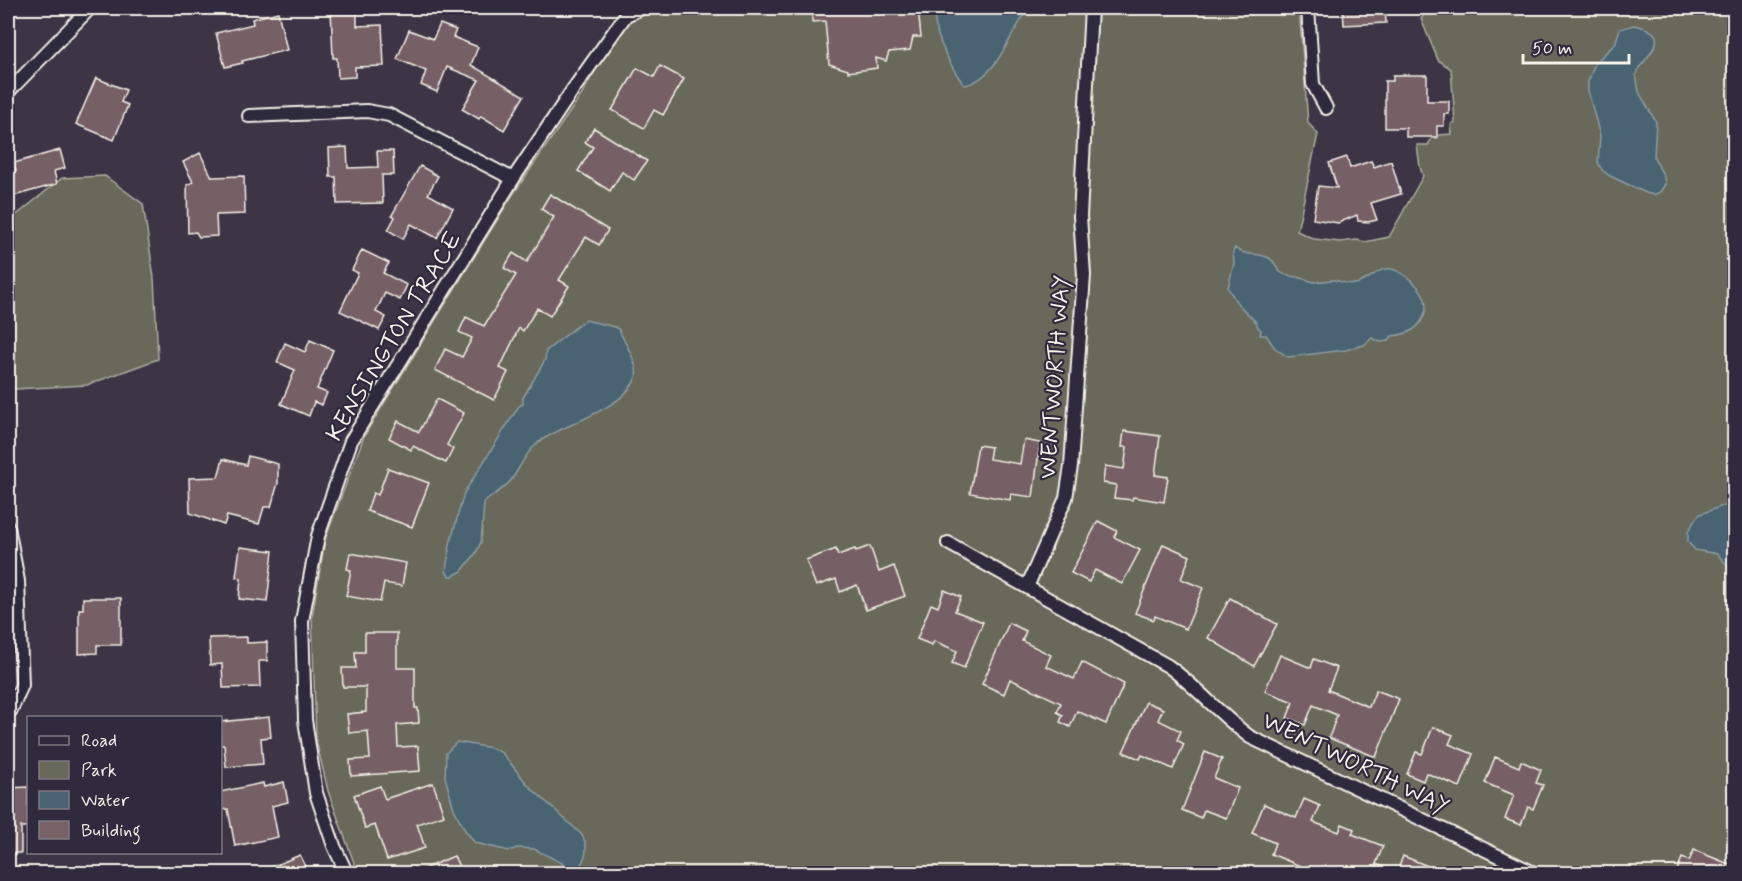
<svg xmlns="http://www.w3.org/2000/svg" width="1742" height="881" viewBox="0 0 1742 881" font-family="Mynerve,sans-serif">
	<rect width="100%" height="100%" fill="#3d3545"/>
	<filter id="ink" filterUnits="userSpaceOnUse"><feTurbulence type="fractalNoise" baseFrequency=".0167" numOctaves="2"/><feDisplacementMap in="SourceGraphic" scale="12" xChannelSelector="R" yChannelSelector="G"/><feConvolveMatrix kernelMatrix="1 2 1 2 8 2 1 2 1" color-interpolation-filters="sRGB"/></filter>
	<g filter="url(#ink)">
		<g fill="#67695a" stroke="#aeada1" stroke-width="1.5">
			<path d="M650 8H1299L1308 123 1318 134 1297 231 1314 239 1340 242 1357 240 1365 242 1389 237 1423 176 1420 167 1417 145H1428L1432 138H1438L1439 135 1452 134 1451 125 1455 122 1451 69 1438 60 1421 19 1429 8H1734V873L358 874 328 791 316 740 312 617 325 540 364 436 512 196 582 94 626 15Z"/>
			<path d="M105 176 143 204 154 278 158 359 87 385 15 389 8 384V222L62 178Z"/>
		</g>
		<g fill="#4a6372" stroke="#8e9ca1" stroke-width="1.5">
			<path d="M934 8H1030C1009 31 1000 76 966 85L963 84C949 63 933 33 934 8Z"/>
			<path d="M1634 25C1679 34 1644 56 1636 74L1639 92 1656 122 1654 157 1664 177 1665 184 1660 192 1654 195 1646 193 1610 176 1602 170 1598 163 1600 136 1588 91V82L1595 63 1615 44 1620 29Z"/>
			<path d="M1235 248C1244 257 1258 252 1269 258 1277 263 1275 267 1280 272 1285 276 1291 276 1297 277 1303 278 1308 281 1315 282 1321 282 1327 280 1333 280 1339 280 1346 285 1354 284 1368 283 1377 267 1391 269 1399 270 1405 276 1411 280 1425 292 1432 306 1420 323 1414 332 1402 335 1392 336L1388 341 1380 342 1372 338 1364 345 1345 350 1288 357 1275 348 1266 335H1260L1261 330 1257 326V323L1237 303 1228 288 1234 263 1233 252Z"/>
			<path d="M585 320 615 327 619 330C624 341 639 365 636 376 627 409 564 423 539 442 526 452 521 466 512 479 505 489 493 494 484 503L481 542 476 553 462 571 453 576H449L446 571 450 544 464 493 519 406 523 404V398L545 360 546 351Z"/>
			<path d="M1723 506H1734V572L1717 554 1695 550 1688 542V532L1696 518 1700 514Z"/>
			<path d="M457 742 492 748 502 753 528 785 581 834C591 848 585 867 569 873L562 863 534 849 517 848 509 851 475 843 465 830 454 809 445 777 446 753Z"/>
		</g>
		<g fill="#776165" stroke="#f4f1e8" stroke-width="1.5">
			<path d="M331 8H346V13H357V26L382 25 384 66 355 67V77L338 78 337 58H333Z"/>
			<path d="M812 8H918L921 37H913L910 50 889 52 886 61 876 58 877 68 848 72V70L829 64 825 21 812 22Z"/>
			<path d="M1343 8H1385L1386 23 1344 25Z"/>
			<path d="M278 12 287 50 242 61 243 63 225 67 216 33 253 24 252 19Z"/>
			<path d="M440 24 456 30 453 37 478 47 471 65 524 96 504 130 481 116 479 119 462 109 479 80 447 67 437 92 421 85 426 71 397 59 409 30 433 39Z"/>
			<path d="M660 66 684 79 663 115 654 110 644 128 612 110 637 68 654 77Z"/>
			<path d="M1393 75H1427V101H1449V114H1444V126H1437V137H1406V128H1385V81H1393Z"/>
			<path d="M96 78 126 90 121 102 128 105 114 140 76 124Z"/>
			<path d="M594 128 647 161 634 180 622 172 610 191 578 171 593 147 585 142Z"/>
			<path d="M347 147 348 168 378 167 377 151H393L394 175H382L383 203 337 204 336 177H330L329 148Z"/>
			<path d="M60 150 65 168 54 171 57 184 10 197 8 173 16 171 14 163Z"/>
			<path d="M200 153 212 177 244 176 245 214 216 215 217 236 199 237 196 232 188 233 187 185 193 182 183 162Z"/>
			<path d="M1347 157 1350 168 1371 161 1374 167 1391 161 1401 194 1371 203 1377 220 1368 222 1358 221 1357 215 1338 223 1313 219 1318 186 1337 188 1329 163Z"/>
			<path d="M420 166 438 176 428 194 453 208 437 238 411 224 403 239 388 230 395 217 392 215Z"/>
			<path d="M550 194 608 230 599 245 586 237 559 280 569 286 550 316 537 308 523 331 519 328 500 368 508 372 494 400 435 370 445 349 462 357 472 338 459 332 466 317 484 326 516 275 504 268 513 253 527 262 554 217 541 209Z"/>
			<path d="M362 250 389 263 383 273 407 285 400 300 385 293 376 312 386 317 379 330 340 311 358 273 352 270Z"/>
			<path d="M310 340 333 350 317 389 327 393 322 405 314 402 309 416 281 404 295 370 277 362 285 343 305 352Z"/>
			<path d="M437 399 464 413 447 445 453 449 446 463 413 446 411 450 389 438 398 421 419 432Z"/>
			<path d="M1124 431 1160 436 1155 475 1168 477 1164 502 1133 497 1132 500 1114 498 1116 485 1103 483 1105 466 1124 469 1127 447H1122Z"/>
			<path d="M1024 440 1040 443 1033 497 1011 494 1010 500 970 493 978 445 991 447 989 459 1020 464Z"/>
			<path d="M248 456 278 464V483L271 507H264L259 524 227 516 224 525 190 513 189 478 218 477 223 459 246 465Z"/>
			<path d="M388 468 429 483 412 527 367 511 373 493 378 495Z"/>
			<path d="M1098 521 1117 531 1114 537 1140 550 1122 584 1095 570 1089 582 1071 573Z"/>
			<path d="M1163 544 1190 556 1181 579 1203 588 1186 629 1155 616 1154 620 1135 613Z"/>
			<path d="M870 546 879 572 894 566 905 596 866 610 857 585 840 592 836 579 816 586 806 560 836 549 838 555 855 549 856 551Z"/>
			<path d="M240 547 273 551 267 602 239 599 241 578 236 577Z"/>
			<path d="M350 553 406 563 402 586 384 583 380 602 346 596 351 570 347 569Z"/>
			<path d="M944 590 961 597 955 611 983 622 964 668 952 663 957 651 934 641 932 645 917 639 931 604 938 607Z"/>
			<path d="M83 598H121V645H97V653L79 654V609H83Z"/>
			<path d="M1230 598 1277 624 1254 666 1208 638Z"/>
			<path d="M1009 623 1026 631 1022 641 1051 655 1046 666 1074 679 1082 662 1124 684 1106 724 1077 711 1070 727 1060 722 1063 715 1057 712 1061 703 1010 679 1004 694 982 684Z"/>
			<path d="M365 633H397V668H415V708H418L419 723 397 725 398 747 418 746 420 771 351 776 350 760 370 759 368 731 349 733 347 714 366 712V687H343L342 668H356L355 652H365Z"/>
			<path d="M247 637V643L267 642V661H259L260 687 223 688 222 664 210 665 209 638Z"/>
			<path d="M1280 655 1311 668 1314 659 1337 668 1328 690 1369 707 1376 690 1399 699 1376 757 1329 738 1337 715 1313 705 1305 725 1287 718 1293 702 1265 691Z"/>
			<path d="M1146 702 1163 709 1158 720 1181 731 1177 740 1184 744 1173 769 1142 755 1140 759 1123 752Z"/>
			<path d="M269 717 271 737 261 738 263 764 226 767 224 745H220V722Z"/>
			<path d="M1433 727 1453 735 1449 744 1473 754 1460 787 1426 773 1423 781 1407 774 1416 752 1422 754Z"/>
			<path d="M1205 752 1222 759 1214 778 1238 788 1226 818 1204 810 1201 818 1182 810Z"/>
			<path d="M1495 757 1519 767 1521 761 1541 770 1536 783 1543 785 1533 809 1528 807 1521 825 1505 819 1514 795 1485 783Z"/>
			<path d="M284 782 288 802 272 806 278 837 235 846 228 809 220 810V792L263 783 264 787Z"/>
			<path d="M433 783 444 815 417 824 425 848 387 860 375 825 365 828 354 795 380 786 385 799Z"/>
			<path d="M28 787V827H21V853H8V788Z"/>
			<path d="M1304 799 1320 806 1313 822 1339 832 1342 824 1354 829 1352 834 1383 846 1376 864 1397 872 1403 856 1445 873H1317L1271 854 1275 843 1252 833 1264 804 1296 818Z"/>
			<path d="M1694 850 1734 866V873H1676L1682 858 1689 861Z"/>
			<path d="M300 855 308 873H257Z"/>
			<path d="M454 856 462 873H414Z"/>
		</g>
		<g fill="none" stroke-linecap="round" stroke-linejoin="round">
			<g stroke="#f4f1e8" stroke-width="16">
				<g id="minor">
					<path d="M1308 8 1313 84 1326 108"/>
					<path d="M8 92 90 8"/>
					<path d="M249 116 367 111 389 115 513 179"/>
					<path d="M8 527 18 581 22 685 11 710"/>
					<path d="M948 543 1168 666C1198 688 1220 715 1250 737L1536 874"/>
					<path d="M1027 587 1066 498 1071 466 1084 275 1080 216 1091 8"/>
					<path d="M347 874 334 846 316 793 305 720 302 621 318 536 351 441 513 179 572 91 626 15 642 8"/>
				</g>
			</g>
			<use href="#minor" stroke="#2f2a3d" stroke-width="12"/>
		</g>
	</g>
	<g text-anchor="middle" stroke-width="4.5" stroke-linejoin="round" paint-order="stroke">
		<g font-size="24" fill="#f4f1e8" stroke="#2f2a3d">
			<text transform="translate(393 336) rotate(-59)" y="8">KENSINGTON TRACE</text>
			<text transform="translate(1054 377) rotate(-86)" y="8">WENTWORTH WAY</text>
			<text transform="translate(1356 763) rotate(26)" y="8">WENTWORTH WAY</text>
		</g>
	</g>
	<rect width="1742" height="881" fill="none" stroke="#2f2a3d" stroke-width="30"/>
	<rect x="15" y="15" width="1712" height="851" fill="none" stroke="#f4f1e8" stroke-width="2" filter="url(#ink)"/>
	<rect x="27" y="716" width="195" height="138" fill="#2f2a3d" stroke="#7e7a81" stroke-width="1.5"/>
	<rect x="39" y="736" width="30" height="9" fill="#2f2a3d" stroke="#7e7a81" stroke-width="1.5"/>
	<text x="81" y="746" font-size="18" fill="#f4f1e8">Road</text>
	<rect x="39" y="761" width="30" height="18" fill="#67695a" stroke="#7e7a81" stroke-width="1.5"/>
	<text x="81" y="776" font-size="18" fill="#f4f1e8">Park</text>
	<rect x="39" y="791" width="30" height="18" fill="#4a6372" stroke="#7e7a81" stroke-width="1.5"/>
	<text x="81" y="806" font-size="18" fill="#f4f1e8">Water</text>
	<rect x="39" y="821" width="30" height="18" fill="#776165" stroke="#7e7a81" stroke-width="1.5"/>
	<text x="81" y="836" font-size="18" fill="#f4f1e8">Building</text>
	<path d="M1523 54v9h106v-9" fill="none" stroke="#f4f1e8" stroke-width="3"/>
	<text x="1532" y="54" font-size="18" fill="#f4f1e8" stroke="#2f2a3d" stroke-width="4.5" paint-order="stroke">50 m</text>
</svg>
